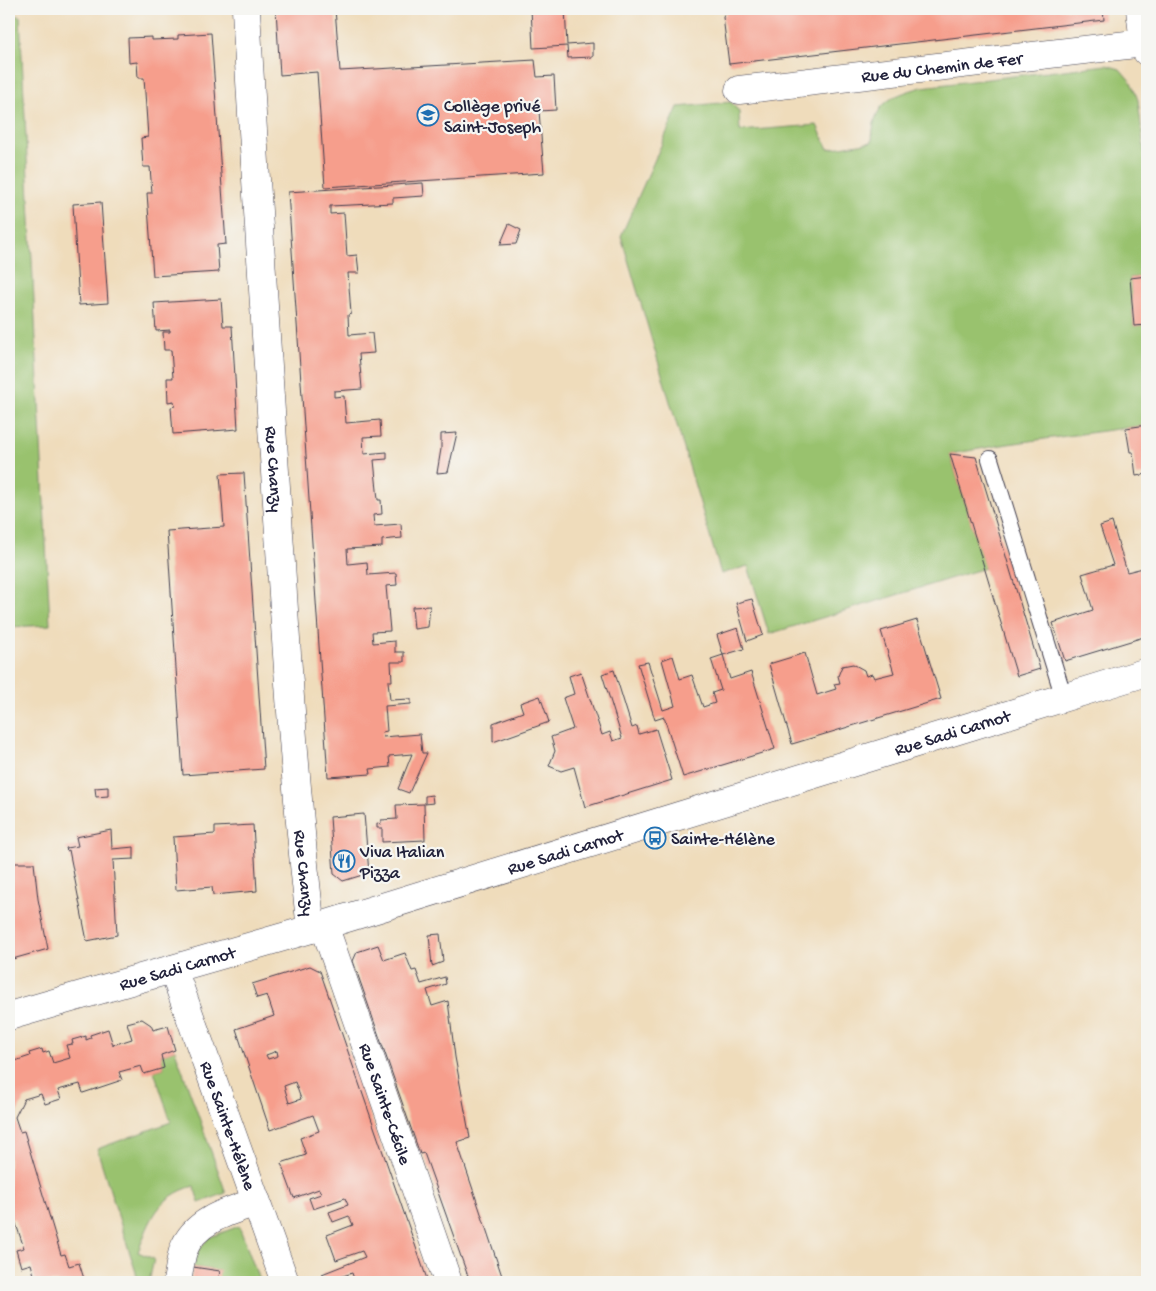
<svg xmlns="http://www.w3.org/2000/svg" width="1156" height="1291" viewBox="0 0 1156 1291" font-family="'Gochi Hand',sans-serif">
	<rect width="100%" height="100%" fill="#f6f6f2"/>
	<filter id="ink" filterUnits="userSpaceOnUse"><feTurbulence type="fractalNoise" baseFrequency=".02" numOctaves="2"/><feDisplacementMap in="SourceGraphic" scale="10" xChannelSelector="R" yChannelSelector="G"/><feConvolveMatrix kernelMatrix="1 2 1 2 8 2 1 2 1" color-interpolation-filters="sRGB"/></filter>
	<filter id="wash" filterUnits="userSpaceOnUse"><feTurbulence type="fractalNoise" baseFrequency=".0096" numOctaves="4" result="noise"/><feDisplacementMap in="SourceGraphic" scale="20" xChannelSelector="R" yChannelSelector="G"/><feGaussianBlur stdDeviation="1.12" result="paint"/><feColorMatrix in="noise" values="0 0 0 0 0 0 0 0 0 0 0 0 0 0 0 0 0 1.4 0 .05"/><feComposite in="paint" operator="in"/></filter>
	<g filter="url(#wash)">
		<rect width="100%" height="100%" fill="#efdcbb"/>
		<g fill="#99c26e" stroke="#5e7254">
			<path d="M9 16H20L50 625 9 627Z"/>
			<path d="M1106 65 1120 69 1131 82 1138 100 1147 175V276L1130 278 1134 326 1147 325V425L1008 444 950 454 985 568 769 634 748 566 721 574 621 236 678 107 731 102 739 112 740 131 817 125 828 149 872 142C873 104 887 97 922 87Z"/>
			<path d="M175 1050 226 1193 199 1203 194 1186C158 1196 150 1220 138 1252L154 1259 149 1282H139L97 1149 171 1122 154 1071 164 1068 161 1055Z"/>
			<path d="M239 1226 260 1282H218L219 1271 193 1267 198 1252 208 1238Z"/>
		</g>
		<g id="blocks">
			<g fill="#f69e8c" fill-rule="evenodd">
				<path d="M276 9H335L340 71 535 60 537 77 554 76 556 110 539 111 544 173 325 187 317 72 280 75Z"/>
				<path d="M531 9H565L567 45 593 43V57L568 58 567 46 533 48Z"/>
				<path d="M729 9H1103L1104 20 729 64 723 17Z"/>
				<path d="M211 33 226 244 217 245 219 272 153 276 147 193H152L150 167H143L141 138 148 137 144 78H138L137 62 129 63 128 38 152 37V40L178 39V35Z"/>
				<path d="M423 183 424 196 393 198V203L330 206V214L344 213 347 256 357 255 359 273H348L351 314 348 315 349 335 372 333 374 353 359 354 362 389 334 391V397L344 396 346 423 380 420 381 436 363 437 364 454 387 452V459L374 460 378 500H381L382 514 373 515 374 526 401 524 402 538 382 540V547L347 549 348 564 367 562 368 575 396 573 397 585 386 586 390 631 372 632 373 643 395 641V652H404V662H391L392 681H388L390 700 411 699V704L385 706 387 731 382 732 383 737 420 734 422 753H427L409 793 398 789 412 754 389 756 390 767 370 769 371 774 328 777 288 192Z"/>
				<path d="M101 202 108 303 79 305 73 204Z"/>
				<path d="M509 224 521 230 516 244 500 245Z"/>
				<path d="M1147 276V325L1134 326 1130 278Z"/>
				<path d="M221 299 223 326H232L238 429 173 434 171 407 175 406 174 401 168 402 167 378H173L171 350H164L163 332H170V330L156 331 154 303Z"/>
				<path d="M1147 425V474L1136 476 1133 452H1130L1126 428Z"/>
				<path d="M457 433 448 472 437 473 441 449V434Z"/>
				<path d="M950 454 976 457 1040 669 1017 676Z"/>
				<path d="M244 473 264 769 183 775 167 531 224 527 220 474Z"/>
				<path d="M1112 522 1127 572 1147 567V636L1065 661 1053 623 1093 610 1082 574 1113 565 1100 526Z"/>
				<path d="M1147 547V562L1143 548Z"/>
				<path d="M752 599 763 635 747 641 736 603Z"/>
				<path d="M430 606 428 627 414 629 412 607Z"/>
				<path d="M917 620 941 699 792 744 769 664 805 653 817 695 836 689 834 684 840 683 838 676 842 666 853 664 864 670 866 676 872 674 874 678 894 673 881 631Z"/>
				<path d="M738 628 744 649 723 655 717 635Z"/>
				<path d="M723 655 730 679 751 672 775 749 683 777 664 717 655 720 638 664 648 662 663 710 675 706 662 660 673 656 680 679 692 675 703 707 715 703 712 693 721 690 711 659Z"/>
				<path d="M614 670 632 728 637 726 639 734 656 729 672 780 585 807 574 767 561 771 549 766 555 751 551 737 573 729 563 698 574 694 569 676 581 672 602 735 610 732 613 741 622 738 602 674Z"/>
				<path d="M540 696 549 722 493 742V723L523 712 520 703Z"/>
				<path d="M108 787V796L96 797 95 788Z"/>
				<path d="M432 795 433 803 425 804V796Z"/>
				<path d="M424 804 425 840 382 842V828H377V823L381 824V820L397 819 396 805Z"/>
				<path d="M364 814 369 873 343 881 334 874 330 817Z"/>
				<path d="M253 825 257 891 213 895 212 887 176 890 173 837 215 834V827Z"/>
				<path d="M111 830 112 849 134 847V859L113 860 117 935 87 941 69 850 67 851 66 848 78 846 76 837Z"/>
				<path d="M9 863H34L38 899 48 949 9 960Z"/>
				<path d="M440 934 443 962 432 966 429 935Z"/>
				<path d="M378 945 384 960 405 953 412 971 416 970 421 984 445 977 446 984 427 990 432 1006 448 1001 455 1057 470 1138 457 1142 504 1282H470L424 1153 420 1154 353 961 357 952Z"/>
				<path d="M310 966 320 971 428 1282H355L352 1273 325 1282 322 1274 365 1257 362 1251 336 1260 327 1235 353 1225 349 1216 333 1222 329 1212 348 1205 345 1198 313 1209 309 1198 321 1194 319 1189 294 1198 281 1163 306 1155 300 1138 319 1131 313 1115 270 1130 236 1029 274 1016 267 995 257 998 252 984ZM277 1051 278 1056 268 1059 266 1055ZM295 1082 301 1099 289 1103 284 1086Z"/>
				<path d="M142 1019 151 1025 153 1030 168 1026 175 1050 161 1055 164 1068 144 1074 141 1066 119 1072 122 1080 83 1093 80 1084 58 1090 61 1099 45 1104 41 1094 24 1099 15 1117 20 1132 24 1131 61 1255 65 1254 69 1266 79 1263 85 1282H36L31 1264 21 1267 16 1250 24 1248 14 1218 10 1220 9 1218V1063L30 1056 29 1053 42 1049 43 1053 49 1051 53 1063 70 1058 66 1045 73 1044 72 1040 86 1036V1040L91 1038 90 1035 108 1029 113 1045 132 1039 127 1023Z"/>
				<path d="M193 1267 220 1271 218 1282H191Z"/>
			</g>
		</g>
	</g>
	<g filter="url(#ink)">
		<use href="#blocks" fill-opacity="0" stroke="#413e4e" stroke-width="1"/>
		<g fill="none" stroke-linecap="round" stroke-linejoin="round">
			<g stroke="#413e4e" stroke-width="18">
				<path id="lane" d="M990 459 1064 698"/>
			</g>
			<g stroke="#413e4e" stroke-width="29">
				<g id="street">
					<path id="s1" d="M246 9C255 178 267 348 278 518 287 655 295 792 311 929"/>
					<path d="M1140 9 1144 43 1147 52"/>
					<path id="s2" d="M739 90 1144 43"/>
					<path id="s3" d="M324 925 448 1282"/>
					<path id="s4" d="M173 969 285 1282"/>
					<path d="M177 1282C179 1272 180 1261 183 1251 194 1220 229 1211 257 1202"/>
				</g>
			</g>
			<g stroke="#413e4e" stroke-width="29">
				<g id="secondary">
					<path id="s5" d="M9 1016 311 929 1147 672"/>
				</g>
			</g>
			<use href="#lane" stroke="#fff" stroke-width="16"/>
			<use href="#street" stroke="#fff" stroke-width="28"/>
			<use href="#secondary" stroke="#fff" stroke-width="28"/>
		</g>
	</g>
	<defs>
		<g id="school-ring" transform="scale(1.125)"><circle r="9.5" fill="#f6f6f2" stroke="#1f6fb2" stroke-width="1.5"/><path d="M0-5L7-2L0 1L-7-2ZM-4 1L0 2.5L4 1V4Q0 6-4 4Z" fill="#1f6fb2"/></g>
		<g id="bus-ring" transform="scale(1.125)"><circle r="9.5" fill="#f6f6f2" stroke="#1f6fb2" stroke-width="1.5"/><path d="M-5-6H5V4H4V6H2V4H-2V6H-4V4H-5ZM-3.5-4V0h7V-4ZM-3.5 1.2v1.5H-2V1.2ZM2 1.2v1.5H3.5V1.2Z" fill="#1f6fb2"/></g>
		<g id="restaurant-ring" transform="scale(1.125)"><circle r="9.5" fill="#f6f6f2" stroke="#1f6fb2" stroke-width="1.5"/><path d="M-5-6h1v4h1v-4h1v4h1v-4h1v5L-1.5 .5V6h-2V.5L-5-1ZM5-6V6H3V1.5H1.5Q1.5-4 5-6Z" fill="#1f6fb2"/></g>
	</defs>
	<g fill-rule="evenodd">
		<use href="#school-ring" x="428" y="115"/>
		<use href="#bus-ring" x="655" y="838"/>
		<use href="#restaurant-ring" x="344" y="861"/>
	</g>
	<g text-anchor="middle" stroke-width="4.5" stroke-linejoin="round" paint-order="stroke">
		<g font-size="18" fill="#22223b" stroke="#f6f6f2">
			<text dy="6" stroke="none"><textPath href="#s2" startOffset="204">Rue du Chemin de Fer</textPath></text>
			<text dy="6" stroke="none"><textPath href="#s1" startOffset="461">Rue Chanzy</textPath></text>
			<text dy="6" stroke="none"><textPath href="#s5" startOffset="985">Rue Sadi Carnot</textPath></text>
			<text dy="6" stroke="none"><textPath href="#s5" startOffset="580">Rue Sadi Carnot</textPath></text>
			<text dy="6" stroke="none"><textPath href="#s1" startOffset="866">Rue Chanzy</textPath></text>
			<text dy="6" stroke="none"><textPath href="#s5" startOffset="175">Rue Sadi Carnot</textPath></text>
			<text dy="6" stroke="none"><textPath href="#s3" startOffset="189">Rue Sainte-Cécile</textPath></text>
			<text dy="6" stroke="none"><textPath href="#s4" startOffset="166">Rue Sainte-Hélène</textPath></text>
		</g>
		<g font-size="18" fill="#22223b" stroke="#f6f6f2" text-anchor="start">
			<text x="444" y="111">Collège privé<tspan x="444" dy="21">Saint-Joseph</tspan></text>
			<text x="671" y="844">Sainte-Hélène</text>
			<text x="360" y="857">Viva Italian<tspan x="360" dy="21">Pizza</tspan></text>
		</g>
	</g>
	<rect width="1156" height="1291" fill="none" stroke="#f6f6f2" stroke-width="30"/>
</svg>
